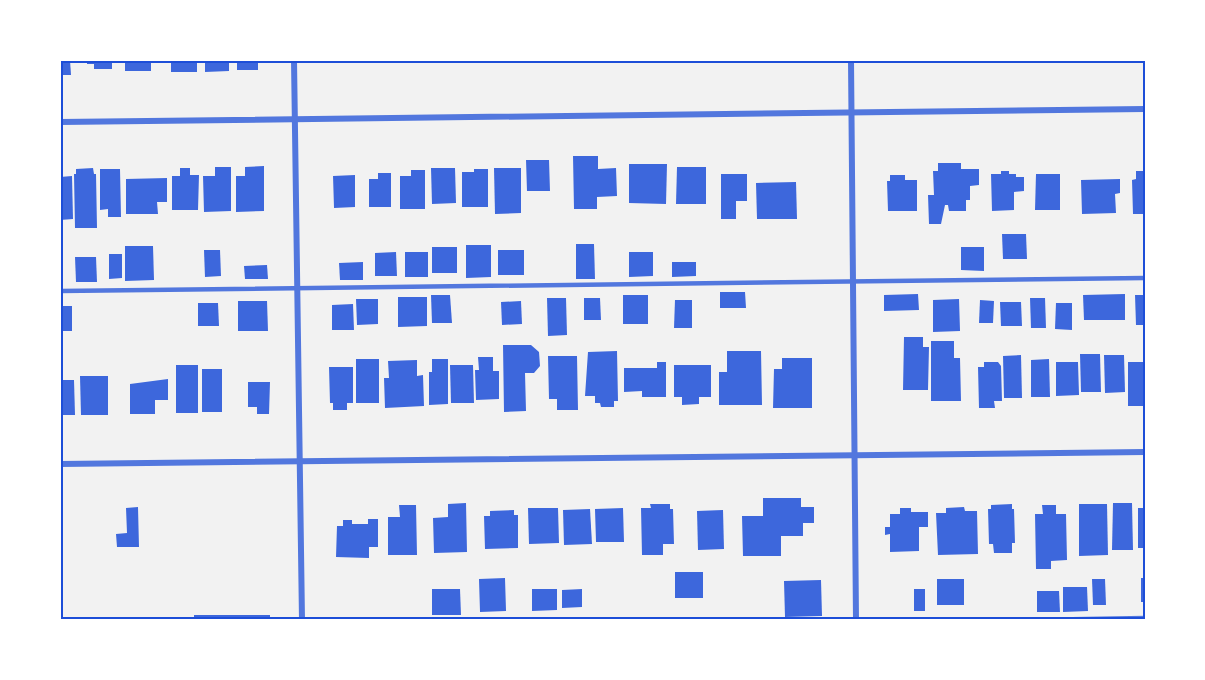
<svg xmlns="http://www.w3.org/2000/svg" width="1205" height="680" viewBox="0 0 1205 680" font-family="'Work Sans',sans-serif">
	<rect width="100%" height="100%" fill="#f2f2f2"/>
	<g fill="#3d67dc">
		<path d="M60 60H70L71 75H60Z"/>
		<path d="M87 60H112V69H94V64H87Z"/>
		<rect x="125" y="60" width="26" height="11"/>
		<rect x="171" y="60" width="26" height="12"/>
		<path d="M205 60H229V71L205 72Z"/>
		<rect x="237" y="60" width="21" height="10"/>
		<path d="M573 156H598V169L616 168 617 196 597 197V209H574Z"/>
		<path d="M526 160H549L550 191H527Z"/>
		<path d="M938 163H961V169H979V185L970 186V200H966V211H949L948 205H945L941 224H929L928 195H934L933 171H938Z"/>
		<path d="M629 164H667L666 204 629 203Z"/>
		<path d="M264 166V211L236 212V176H245V167Z"/>
		<path d="M215 167H231V211L204 212 203 176H215Z"/>
		<path d="M677 167H706V204H676Z"/>
		<path d="M93 168 94 174H96L97 228H75L74 174H76V169Z"/>
		<path d="M180 168H190V175H199L198 210H172V176H180Z"/>
		<path d="M431 168H455L456 203 432 204Z"/>
		<path d="M494 168H521V213L495 214Z"/>
		<path d="M100 169H120L121 217H108V209L100 210Z"/>
		<path d="M474 169H488V207H462V172H474Z"/>
		<path d="M411 170H425V209H400V176H411Z"/>
		<path d="M1001 171H1009V174H1016V177H1024V191L1014 192V210L992 211 991 174H1001Z"/>
		<path d="M1136 171H1145V214H1133L1132 180 1136 179Z"/>
		<path d="M378 173H391V207H369V179H378Z"/>
		<path d="M721 174H747V201H736V219H721Z"/>
		<path d="M1036 174H1060V210H1035Z"/>
		<path d="M355 175V207L334 208 333 176Z"/>
		<path d="M890 175H905V180H917V211H888L887 181H890Z"/>
		<path d="M72 176 73 219 60 220V177Z"/>
		<path d="M167 178V202H157L158 214H126V179Z"/>
		<path d="M1120 179V193L1115 194 1116 213 1082 214 1081 180Z"/>
		<path d="M796 182 797 219H757L756 183Z"/>
		<path d="M1002 234H1026L1027 259H1003Z"/>
		<path d="M576 244H594L595 279H576Z"/>
		<path d="M466 245H491V277L466 278Z"/>
		<path d="M125 246H153L154 280 125 281Z"/>
		<rect x="432" y="247" width="25" height="26"/>
		<path d="M961 247H984V271L961 270Z"/>
		<path d="M204 250H220L221 276 205 277Z"/>
		<rect x="498" y="250" width="26" height="25"/>
		<path d="M396 252 397 276H375V253Z"/>
		<rect x="405" y="252" width="23" height="25"/>
		<path d="M629 252H653V276L629 277Z"/>
		<path d="M109 254H122V278L109 279Z"/>
		<path d="M75 257H96L97 282H76Z"/>
		<path d="M363 262V280H340L339 263Z"/>
		<path d="M672 262H696V276L672 277Z"/>
		<path d="M267 265 268 279H245L244 266Z"/>
		<path d="M720 292H745L746 308H720Z"/>
		<path d="M918 294 919 310 884 311V295Z"/>
		<path d="M1125 294V320H1084L1083 295Z"/>
		<path d="M431 295H450L452 323H432Z"/>
		<rect x="623" y="295" width="25" height="29"/>
		<path d="M1135 295H1145V325H1136Z"/>
		<path d="M398 297H427V326L398 327Z"/>
		<path d="M547 298H566L567 335 548 336Z"/>
		<path d="M584 298H600L601 320H584Z"/>
		<path d="M1030 298H1045L1046 328H1031Z"/>
		<path d="M356 299H378V324L357 325Z"/>
		<path d="M959 299 960 331 933 332V300Z"/>
		<path d="M675 300H692V328H674Z"/>
		<path d="M980 300 994 301 993 323H979Z"/>
		<path d="M238 301H267L268 331H238Z"/>
		<path d="M521 301 522 324 502 325 501 302Z"/>
		<path d="M1000 302H1021L1022 326H1001Z"/>
		<path d="M198 303H218L219 326H198Z"/>
		<path d="M1056 303H1072V330L1055 329Z"/>
		<path d="M353 304 354 330H332V305Z"/>
		<rect x="60" y="306" width="12" height="25"/>
		<path d="M904 337H923V347H929L928 390H903Z"/>
		<path d="M931 341H954V358H960L961 401H931Z"/>
		<path d="M503 345H531L539 352 540 366 534 373H525L526 411 504 412Z"/>
		<path d="M617 351 618 401H614V407H601L600 403H595V396H585L588 352Z"/>
		<path d="M727 351H761L762 405H719V372H727Z"/>
		<path d="M1080 354H1100L1101 392H1081Z"/>
		<path d="M1021 355 1022 398H1004L1003 356Z"/>
		<path d="M1104 355H1124L1125 392 1105 393Z"/>
		<path d="M548 356H577L578 410H557V399H549Z"/>
		<path d="M478 357H493V371H499V399L476 400 475 370H479Z"/>
		<path d="M782 358H812V408H773L774 369H782Z"/>
		<rect x="356" y="359" width="23" height="44"/>
		<path d="M432 359H448V404L429 405V372H432Z"/>
		<path d="M1049 359 1050 397H1031V360Z"/>
		<path d="M417 360V376L423 375 424 406 385 408 384 378H389L388 361Z"/>
		<path d="M657 362H666V397H642V391L624 392V368H657Z"/>
		<path d="M984 362H998L1001 366 1002 401H994L995 408H979L978 367H984Z"/>
		<path d="M1056 362H1078L1079 395 1056 396Z"/>
		<rect x="1128" y="362" width="17" height="44"/>
		<rect x="176" y="365" width="22" height="48"/>
		<path d="M450 365H473L474 403H451Z"/>
		<path d="M674 365H711V397H699V404L682 405V397H674Z"/>
		<path d="M329 367H353V403H347V410H333V403H330Z"/>
		<rect x="202" y="369" width="20" height="43"/>
		<path d="M80 376H108V415H81Z"/>
		<path d="M168 379V400H155V414H130V384Z"/>
		<path d="M60 380H74L75 415H60Z"/>
		<path d="M248 382H270L269 414H257V407H248Z"/>
		<path d="M763 498H801V507H814V523H803V536H781V556H743L742 516H763Z"/>
		<path d="M466 503 467 552 434 553 433 518 448 517V504Z"/>
		<path d="M1113 503H1132L1133 550H1112Z"/>
		<path d="M650 504H670V509H673L674 544H663V555H642L641 508H651Z"/>
		<path d="M1012 504V509H1014L1015 543H1012V553H994L993 544H989L988 509H991V505Z"/>
		<path d="M1079 504H1107L1108 555 1079 556Z"/>
		<path d="M399 505H416L417 555H388V517H400Z"/>
		<path d="M1042 505H1056V514H1066L1067 560 1051 561V569H1036L1035 514H1043Z"/>
		<path d="M138 507 139 547H117L116 534 127 533 126 508Z"/>
		<path d="M964 507 965 511H977L978 554 938 555 936 513H946V508Z"/>
		<path d="M528 508H558L559 543 529 544Z"/>
		<path d="M623 508 624 542H596L595 509Z"/>
		<path d="M900 508H911V512H928V527H919V551L890 552V534L885 535V527H890V514H900Z"/>
		<rect x="1138" y="508" width="7" height="40"/>
		<path d="M590 509 592 544 564 545 563 510Z"/>
		<path d="M514 510V515H518V548L485 549 484 516H490V511Z"/>
		<path d="M723 510 724 549 698 550 697 511Z"/>
		<path d="M368 519H378V547H369V558L336 557 337 526H343V520H352V524H368Z"/>
		<rect x="675" y="572" width="28" height="26"/>
		<path d="M505 578 506 611 480 612 479 579Z"/>
		<rect x="1141" y="578" width="4" height="24"/>
		<rect x="937" y="579" width="27" height="26"/>
		<path d="M1092 579H1105L1106 605H1093Z"/>
		<path d="M821 580 822 616 785 617 784 581Z"/>
		<path d="M1063 587H1087L1088 611 1063 612Z"/>
		<path d="M432 589H460L461 615H432Z"/>
		<path d="M532 589H557V610L532 611Z"/>
		<path d="M582 589V607L562 608V590Z"/>
		<rect x="914" y="589" width="11" height="22"/>
		<path d="M1037 591H1059L1060 612H1037Z"/>
		<rect x="194" y="615" width="76" height="5"/>
	</g>
	<g fill="none" stroke-linecap="round" stroke-linejoin="round">
		<g stroke="#5277de" stroke-width="4.5">
			<path d="M60 291 1145 278"/>
			<path d="M1029 620 1145 618"/>
		</g>
		<g stroke="#5277de" stroke-width="6">
			<path d="M294 60 302 620"/>
			<path d="M851 60 856 620"/>
			<path d="M60 122 1145 109"/>
			<path d="M60 464 1145 452"/>
		</g>
	</g>
	<rect width="1205" height="680" fill="none" stroke="#ffffff" stroke-width="123"/>
	<rect x="62" y="62" width="1082" height="556" fill="none" stroke="#1d4ed8" stroke-width="2"/>
</svg>
